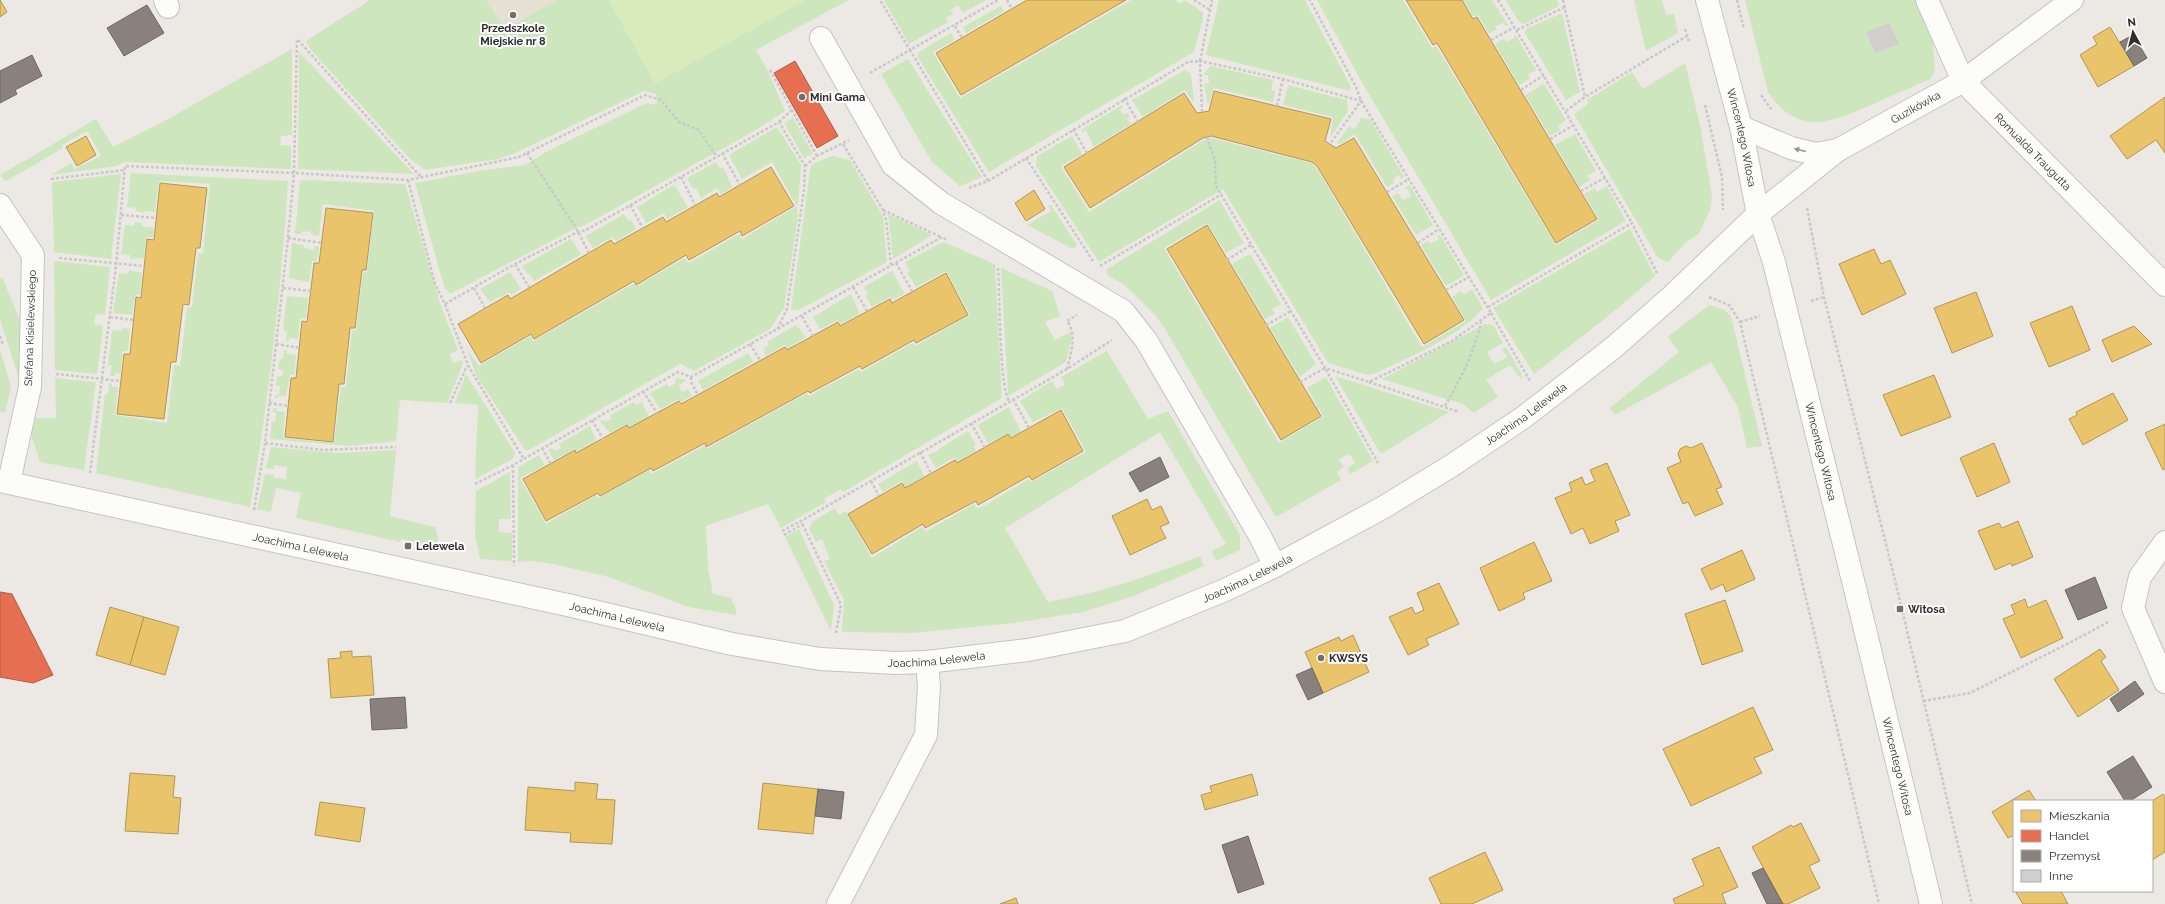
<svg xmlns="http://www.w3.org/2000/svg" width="2165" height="904" viewBox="0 0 2165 904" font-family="Raleway,sans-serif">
	<rect width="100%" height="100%" fill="#ece8e4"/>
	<path fill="#e6e0d3" d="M486 0H557L504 29Z"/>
	<g fill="#cee6be">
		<path d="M370 0H486L505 29 557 0H609L655 83 805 0H849L756 50 768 71 785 111 756 130 587 224 576 228 450 294 444 286 415 183 485 170 525 165 546 152 646 103 657 105 656 94 644 91 515 153 498 159 425 170 409 158 310 49 306 41Z"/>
		<path d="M884 0H986L963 13 958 5 951 10 953 14 946 18 948 22 909 44Z"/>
		<path d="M1131 0H1175L1181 4 1184 0 1203 12V19L1194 52 989 172 917 56 919 52 951 33 955 40 933 52 960 98Z"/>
		<path d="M1219 0H1305L1350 85V91L1206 55Z"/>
		<path d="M1317 0H1403L1432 48 1436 46 1556 245 1599 220 1584 194 1595 188 1597 192 1607 186 1626 221 1491 300 1360 79Z"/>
		<path d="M1463 0H1492L1508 25 1506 26 1503 23 1495 26 1497 30 1489 33 1478 15 1474 17Z"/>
		<path d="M1505 0H1557L1559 6 1524 24 1519 22Z"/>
		<path d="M1634 0H1662L1666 15 1674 14 1678 33 1646 51Z"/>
		<path d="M1745 0H1920L1938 41 1933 43 1935 71 1930 79C1911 87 1892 96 1873 104 1832 122 1799 138 1768 92Z"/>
		<path d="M1001 6 1004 11 966 33 963 27Z"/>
		<path d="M1562 13 1580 92 1566 100 1525 33 1526 29Z"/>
		<path d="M1515 34 1536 70 1528 75 1530 79 1519 85 1495 44 1504 39 1506 42 1514 38Z"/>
		<path d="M292 49V135L281 136 280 145 291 146V169L124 162 117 166 51 175 71 163 75 169 101 156 87 131 62 145 63 148 6 181 0 175 96 119 113 147 161 123Z"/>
		<path d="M299 52 414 174 298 169Z"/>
		<path d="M908 59 982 177 960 186 932 162 881 74Z"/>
		<path d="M1685 63 1700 125 1712 197 1710 210 1699 234 1686 242 1668 262 1658 258 1574 114 1588 104 1587 100 1632 72 1643 89Z"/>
		<path d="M1211 66 1273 80 1271 90 1275 91 1273 102 1214 88 1208 105 1204 84 1209 83 1208 75H1203Z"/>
		<path d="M1185 70 1191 74 1194 103 1185 90 1143 117 1132 100Z"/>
		<path d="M1544 84 1566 120 1558 126 1560 130 1550 136 1525 95Z"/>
		<path d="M1288 85 1347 100 1348 111 1330 138 1333 117 1283 105Z"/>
		<path d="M1122 105 1123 107 1120 109 1123 115 1127 113 1130 117 1127 118 1131 124 1094 147 1086 130 1082 132 1081 130Z"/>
		<path d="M793 118 813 154 804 158 784 123Z"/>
		<path d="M1360 118 1370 119 1404 177 1401 179 1399 175 1393 179 1394 183 1387 187 1355 134 1339 145 1337 143 1349 126 1354 129 1360 121Z"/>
		<path d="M777 127 801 165 798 205H796L772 162 742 179 729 155Z"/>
		<path d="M1575 134 1596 171 1587 176 1590 180 1579 187 1555 145Z"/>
		<path d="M1072 136 1082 154 1061 166 1089 212 1204 140 1211 138 1311 163 1316 167 1422 347 1466 321 1452 297 1461 291 1464 294 1472 289 1483 308C1463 335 1405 359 1374 374L1367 375 1328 363 1223 189 1099 262 1036 166 1037 156Z"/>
		<path d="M832 156 850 160 883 216 887 262 804 307 799 310H791L810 170 812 164Z"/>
		<path d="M716 162 720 169 723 167 732 187 721 194 717 188 701 198 696 188 693 189 687 178Z"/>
		<path d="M131 173 288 181C281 290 269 400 250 507L96 473 105 394H108L109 383 112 384V387H118L115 415 167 423 174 365 180 366 187 308 192 307 198 253H203L210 184 159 181 155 212 144 211V213L136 211V208L127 207Z"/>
		<path d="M121 174 111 259 54 252 52 182Z"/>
		<path d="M304 180 405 184 440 303 458 350 450 354 453 363 462 360 463 364 447 403 400 400 396 441 350 446 270 439 272 422H275L276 413 273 412V408H277L276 411 285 412 283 438 334 443 341 387H346L352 330 356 331 363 272H367L374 211 323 204 319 236 312 235 311 232 302 231 301 234H295L300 181Z"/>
		<path d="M674 185 688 207 667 219 664 213 646 223 637 207Z"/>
		<path d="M1410 185 1433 225 1416 235 1392 196 1398 193 1403 200 1411 196 1406 187Z"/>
		<path d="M1220 200 1244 243 1226 253 1207 223 1164 248 1279 443 1323 416 1307 388 1326 377 1373 461 1350 474 1347 468 1355 463 1350 454 1339 459 1344 467 1337 472 1341 480 1278 516H1275L1165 329 1155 315 1138 298 1123 284 1107 275V269Z"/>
		<path d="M1051 205 1077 245 1073 249 1027 225 1051 211 1048 206Z"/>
		<path d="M797 206 798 217 784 308 770 329 694 371 680 364 529 450H525L476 375 467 349 479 366 530 336 533 341 633 284 637 286 685 258 688 263 691 262 739 234 742 239Z"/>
		<path d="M624 214 629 221 631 220 636 229 616 241 612 237 593 248 586 236Z"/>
		<path d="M888 214 930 234 931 236 893 259Z"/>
		<path d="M135 222 142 223V226L154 228 153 237H146L144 258 130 259V255L121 254 125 225 134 226Z"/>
		<path d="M1630 229 1655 276 1617 309 1534 374 1493 308Z"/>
		<path d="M1440 235 1464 275 1446 286 1421 245 1428 241 1430 244 1439 239 1437 236Z"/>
		<path d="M571 239 581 254 534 281 530 274H527L522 266Z"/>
		<path d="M943 242 995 264 1002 398 843 492 841 489 824 499 826 502 781 528 768 504 706 526 708 568 713 594 731 598 736 610V615L688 607 609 577 548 563 534 561 518 562V467L539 455 545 465 520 478 546 524 596 495 598 498 649 470 652 474 704 446 706 449 807 393 809 396 859 369 861 372 913 343 915 346 970 315 946 271 916 287 907 273 910 271 905 262Z"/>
		<path d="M292 243 304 245V248L314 250V246L319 247 317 261H312L309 282 289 278Z"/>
		<path d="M1250 254 1281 304 1272 309 1275 314 1265 319 1232 264Z"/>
		<path d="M54 261 110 267 105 315 96 314 94 324 103 326 97 374 55 370Z"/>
		<path d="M1001 268 1052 291 1060 316 1045 322 1055 340 1071 332V341L1066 362 1008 396Z"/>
		<path d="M129 270 142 273 140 295H135L132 315 113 313 119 273 128 274Z"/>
		<path d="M892 271 905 294 893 300 890 297 872 307 865 296 868 294 864 287Z"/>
		<path d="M510 272 521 289 511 295 509 292 490 302 480 289Z"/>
		<path d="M2 277 22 325 19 379 0 319V279Z"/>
		<path d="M851 294 860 314 841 324 838 320 820 329 813 317Z"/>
		<path d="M287 296 308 298 306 318H300L298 339 289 338V341H286L287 332 283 330Z"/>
		<path d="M1709 305 1723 309 1731 316 1762 446 1747 448 1738 407 1711 362 1615 415 1610 408 1679 352 1668 337Z"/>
		<path d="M1288 317 1316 364 1300 377 1270 328Z"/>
		<path d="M1485 324 1493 325 1503 343 1487 352 1494 364 1507 357 1502 349 1506 347 1521 373 1522 380 1510 365 1486 380 1498 397 1474 413 1463 404 1382 379Z"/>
		<path d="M796 325 806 337 787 349 785 345 765 356 764 348 769 345 767 342Z"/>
		<path d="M122 328 130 329 128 351H123L120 374 115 373V376H110L112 365H108L112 330 121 331Z"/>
		<path d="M0 349 11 387 5 413 0 411Z"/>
		<path d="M284 350 287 351V354L296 355 294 375H290L286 396H279L278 398H275V395H279L280 386H276L277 376H282L283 370 278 369 280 359H283Z"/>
		<path d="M1107 351 1148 419 1168 411 1240 535V550L1218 560 1215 559 1212 551 1226 544 1160 432 1005 528 1048 602C1100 593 1150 576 1200 556L1204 566 1134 596 1083 612 1014 623 912 633 842 632 844 600 824 561 830 559 822 539 816 542 809 529 812 522 835 508 839 515 846 511 872 558 922 527 925 532 974 504 977 509 982 507 1029 479 1031 482 1086 452 1062 408 1033 422 1020 401 1052 381 1057 389 1065 385 1061 377Z"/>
		<path d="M748 353 753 362 703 390 698 381Z"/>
		<path d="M466 374 515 453 513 459 475 479 478 405 455 403Z"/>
		<path d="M1335 376 1449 412 1381 454Z"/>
		<path d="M55 378 96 382 84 470 40 462 30 431 32 418H56Z"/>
		<path d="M677 378 687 380 679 385 682 392 688 389 692 396 681 402 679 399 660 409 650 393 667 384 669 387 676 383 675 380Z"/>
		<path d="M634 402 636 405 642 402 649 417 629 427 627 424 610 433 600 421 603 420 605 422 612 419 610 415Z"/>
		<path d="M1009 407 1021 432 1011 437 1008 433 988 444 978 425Z"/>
		<path d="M590 426 596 440 577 451 574 449 554 460 548 450 552 448 554 451 561 448 559 444Z"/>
		<path d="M968 431 976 445 974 446 976 451 957 462 955 457 936 468 928 455 939 450V449Z"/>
		<path d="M271 447 336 453 396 450 390 516 435 527 438 537V546L435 549 416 545V542L401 539 400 542 296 518 301 493 276 488 271 512 257 509 265 474 274 475V478L286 479 287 467 274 465V469L266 468Z"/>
		<path d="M917 461 924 476 905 487 902 481 883 492 878 484Z"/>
		<path d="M510 472 511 519H499V532L512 533V561L480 559 475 534 476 491Z"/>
		<path d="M799 529 834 605 831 631 785 537Z"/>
	</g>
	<path fill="#d9eabb" d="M609 0H805L655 83Z"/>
	<g fill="#e9c46a" stroke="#b19758">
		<path d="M0 0 7 12 0 17Z"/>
		<path d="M1027 0H1126L961 95 936 53Z"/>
		<path d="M1406 0H1462L1473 19 1477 17 1597 219 1556 243 1437 43 1433 45Z"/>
		<path d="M2110 27 2134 66 2098 87 2080 55 2097 44 2093 37Z"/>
		<path d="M1214 91 1331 119 1325 141 1336 148 1354 138 1464 320 1424 344 1317 166 1312 162 1211 136 1203 138 1090 208 1064 167 1184 93 1197 113 1209 111Z"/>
		<path d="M2165 97V153L2156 140 2127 159 2110 136Z"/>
		<path d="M86 136 96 155 77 166 66 147Z"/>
		<path d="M771 167 794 206 742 236 740 231 689 260 686 255 636 285 634 281 534 339 531 334 481 363 458 324 508 295 510 299 611 240 614 244 663 217 666 222 717 193 719 197Z"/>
		<path d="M160 183 207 188 200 248H196L189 305 183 304 176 362H171L164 419 117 414 124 354H130L136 297 141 298 147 239 154 240Z"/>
		<path d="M1034 190 1045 209 1026 221 1015 203Z"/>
		<path d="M326 208 373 213 366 270H362L355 328H350L344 384H339L333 442 285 437 291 378H296L302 321 307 322 314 263H319Z"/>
		<path d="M1207 225 1321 416 1281 440 1167 249Z"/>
		<path d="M1874 249 1881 264 1890 260 1906 294 1862 315 1839 264Z"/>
		<path d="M946 273 968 315 916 343 914 340 862 369 860 366 810 393 808 391 706 447 705 443 653 471 651 468 600 496 598 493 546 521 523 479 575 450 576 453 627 425 629 428 679 401 681 404 785 347 787 350 838 322 840 326 890 299 892 303Z"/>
		<path d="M1976 292 1993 336 1952 353 1934 308Z"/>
		<path d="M2072 306 2090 350 2049 367 2030 323Z"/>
		<path d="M2134 326 2152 344 2112 362 2102 340Z"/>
		<path d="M1934 375 1951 417 1901 436 1883 395Z"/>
		<path d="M2113 393 2128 420 2083 445 2069 419 2077 415 2076 412Z"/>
		<path d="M1061 410 1083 451 1032 480 1029 476 978 505 976 501 925 528 923 524 872 554 848 514 902 483 905 488 955 460 957 463 1008 434 1011 438Z"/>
		<path d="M2165 424V469L2163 470 2145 433Z"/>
		<path d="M1702 443 1722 487 1716 489 1723 504 1695 516 1688 502 1683 504 1667 468 1681 462 1678 454 1680 449 1686 446 1691 448Z"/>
		<path d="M1994 443 2010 482 1977 497 1960 458Z"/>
		<path d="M1607 463 1630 515 1615 521 1619 531 1590 544 1583 528 1571 534 1555 498 1572 491 1569 483 1582 477 1585 485 1595 481 1590 470Z"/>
		<path d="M1147 499 1152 510 1161 506 1169 523 1160 527 1166 538 1130 555 1112 516Z"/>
		<path d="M2018 521 2033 557 2012 566 2011 563 1995 570 1978 531 1999 523 2002 528Z"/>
		<path d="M1534 542 1552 581 1523 593 1525 599 1499 611 1480 568Z"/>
		<path d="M1742 550 1755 579 1726 592 1723 584 1711 590 1701 569Z"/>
		<path d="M1439 583 1459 624 1426 639 1429 645 1408 655 1389 617 1412 607 1415 614 1424 610 1417 593Z"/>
		<path d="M2025 599 2028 608 2046 600 2063 638 2021 658 2003 619 2015 614 2011 605Z"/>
		<path d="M1725 600 1743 651 1702 665 1685 614Z"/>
		<path d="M110 607 144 617 130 665 96 655Z"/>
		<path d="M144 617 179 627 165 675 130 665Z"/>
		<path d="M1353 635 1369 672 1323 693 1305 652 1339 637 1341 641Z"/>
		<path d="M2100 649 2106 657 2101 661 2119 690 2078 717 2054 679Z"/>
		<path d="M352 651V657L371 656 374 695 331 698 328 659 341 658 340 652Z"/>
		<path d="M1753 707 1773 750 1754 758 1762 773 1691 806 1663 749Z"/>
		<path d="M130 773 175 776 173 797 181 798 178 834 125 831Z"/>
		<path d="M1252 774 1258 795 1205 810 1201 795 1212 792 1210 786Z"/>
		<path d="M575 782 598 784 596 799 615 800 612 844 570 842 571 833 525 830 528 787 575 791Z"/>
		<path d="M763 783 818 789 813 834 758 829Z"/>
		<path d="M2029 790 2036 801H2014V835L2008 838 1992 812Z"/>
		<path d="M2163 794 2165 797V852L2152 860V801Z"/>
		<path d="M320 802 365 808 360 842 315 835Z"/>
		<path d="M1801 823 1820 861 1809 866 1820 888 1788 904H1783L1752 847 1791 825 1793 827Z"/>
		<path d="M1719 847 1738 887 1722 894 1726 904H1675L1673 899 1704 885 1692 859Z"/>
		<path d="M1485 852 1503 890 1472 904H1441L1429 878Z"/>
		<path d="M2015 891H2061L2068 904H2023Z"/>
		<path d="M1016 898 1018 904H1000Z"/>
	</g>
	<g fill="#e76f51" stroke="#b05c46">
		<path d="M795 61 838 136 817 148 774 73Z"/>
		<path d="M0 592 12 594 53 675 33 683 0 677Z"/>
	</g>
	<g fill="#8a817c" stroke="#6e6865">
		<path d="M147 5 164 33 124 56 107 28Z"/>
		<path d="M2133 35 2147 58 2134 66 2120 42Z"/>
		<path d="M32 55 42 76 15 90 17 94 0 103V71Z"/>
		<path d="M1160 457 1169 477 1140 492 1129 473Z"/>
		<path d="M2095 577 2107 608 2078 620 2065 590Z"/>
		<path d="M1312 668 1323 693 1308 700 1296 675Z"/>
		<path d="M2135 681 2144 694 2118 712 2110 699Z"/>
		<path d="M405 697 407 728 372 730 370 699Z"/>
		<path d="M2133 756 2152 787 2130 801H2125L2107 772Z"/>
		<path d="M818 789 844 792 841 819 815 816Z"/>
		<path d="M1248 836 1264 884 1238 893 1222 845Z"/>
		<path d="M1763 868 1783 904H1767L1752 873Z"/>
	</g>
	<path fill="#d1cecb" stroke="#d7d4d0" d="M1889 23 1899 44 1875 53 1866 32Z"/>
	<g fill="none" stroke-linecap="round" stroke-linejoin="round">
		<g stroke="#c5c4c5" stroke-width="24">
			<g id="minor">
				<path d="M165 0 168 7"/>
				<path id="s1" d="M1707 0 1741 127 1758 214 1774 262 1863 621 1931 904"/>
				<path id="s2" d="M1927 0 1963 81 2165 285"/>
				<path d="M821 38 893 165 941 203 1123 311 1146 340 1260 536 1275 566"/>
				<path d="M1741 127 1791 148 1815 154 1838 150"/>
				<path d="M0 205 33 255 30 387 9 482"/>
				<path id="s3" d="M0 481 572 606 732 644 820 659 896 663 927 662 1028 650 1125 631 1225 590 1275 566 1384 507 1451 466 1524 417 1613 348 1672 296 1758 214 1838 150 1963 81 2072 0"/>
				<path d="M2165 542 2140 577 2133 608 2165 682"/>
				<path d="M838 904 926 735 929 686 927 662"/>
			</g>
		</g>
		<g stroke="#c9c9c8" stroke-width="2.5" stroke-dasharray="3 2" stroke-linecap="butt">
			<path d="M1007 0 1012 9"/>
			<path d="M1194 0 1210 10"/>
			<path d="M1498 0 1632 223"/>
			<path d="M1563 0 1585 97"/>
			<path d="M1737 0 1744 29"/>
			<path d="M955 26 962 38"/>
			<path d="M1685 29 1689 42"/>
			<path d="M1517 30 1565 7"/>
			<path d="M297 40 294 173 408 180 519 157 645 95 661 100 679 122 699 130 717 157"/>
			<path d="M298 40 421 177"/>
			<path d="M1491 40 1515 27"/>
			<path d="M770 70 817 156"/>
			<path d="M870 73 910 50 880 0"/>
			<path d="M1521 90 1544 75"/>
			<path d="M1761 95 1771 109"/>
			<path d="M1124 98 1138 122"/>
			<path d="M1705 105 1722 177 1723 210"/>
			<path d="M1277 106 1283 79"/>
			<path d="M1566 111 1585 97 1687 36"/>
			<path d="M1202 112 1200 61 1283 79 1361 101 1330 144"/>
			<path d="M779 122 792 110"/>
			<path d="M1073 129 1087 153"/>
			<path d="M1207 137 1215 161 1216 186 1325 368 1369 382 1452 341 1491 313 1361 101 1356 87 1310 0"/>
			<path d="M1550 139 1574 125"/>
			<path d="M843 144 883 210 886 220 891 265"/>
			<path d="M527 153 576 228 589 253"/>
			<path d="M722 153 740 185"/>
			<path d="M1026 158 1093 261"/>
			<path d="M805 166 817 156 849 140"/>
			<path d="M681 177 695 205"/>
			<path d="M51 179 125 170"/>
			<path d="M408 180 435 284 445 304 468 365 523 458"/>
			<path d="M988 181 910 50 998 0"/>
			<path d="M969 188 988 181 1188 62 1200 61 1212 0"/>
			<path d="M1581 191 1606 177"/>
			<path d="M1387 192 1409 179"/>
			<path d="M630 205 643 228"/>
			<path d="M1807 208 1824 297 1894 576 1972 904"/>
			<path d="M883 210 941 237"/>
			<path d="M121 215 156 218"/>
			<path d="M288 238 322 243"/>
			<path d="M1418 243 1439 229"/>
			<path d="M59 258 144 266"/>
			<path d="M1227 260 1251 245"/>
			<path d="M896 263 912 291"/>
			<path d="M515 264 529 287"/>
			<path d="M1100 266 1222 194"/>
			<path d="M998 268C1000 294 999 384 1009 401"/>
			<path d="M853 287 867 311"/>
			<path d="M283 288 311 291"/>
			<path d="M474 288 485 308"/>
			<path d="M1446 290 1469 277"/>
			<path d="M1709 297 1729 305 1740 322 1879 904"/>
			<path d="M1811 301 1824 297"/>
			<path d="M445 304 515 264 578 232 586 230 779 122 805 166 804 190 787 309 777 330"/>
			<path d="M1488 307 1632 223 1657 273"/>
			<path d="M1491 313 1530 381"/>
			<path d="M802 316 813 336"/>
			<path d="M110 317 133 320"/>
			<path d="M1740 322 1760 316"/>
			<path d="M1266 325 1291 311"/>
			<path d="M0 336 3 345"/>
			<path d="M276 344 300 348"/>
			<path d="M750 344 760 360"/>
			<path d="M1067 369C1071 353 1077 335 1067 321L1077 315"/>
			<path d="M56 374 121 381"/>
			<path d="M691 377V382L698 395"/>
			<path d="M1300 382 1325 368 1378 463"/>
			<path d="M1369 382 1459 412"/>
			<path d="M643 391 657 413"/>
			<path d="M1013 399 1029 428"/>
			<path d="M269 403 289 406"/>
			<path d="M450 403 467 366"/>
			<path d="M1445 406C1460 380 1475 351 1481 322"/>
			<path d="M592 420 603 439"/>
			<path d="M971 423 985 448"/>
			<path d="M542 448 551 464"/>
			<path d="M920 452 931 473"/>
			<path d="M513 465 514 566"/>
			<path d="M90 473 116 266 125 166 294 173 288 238 265 443 323 450 396 447"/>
			<path d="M871 481 879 496"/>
			<path d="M475 484 513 465 678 372 691 377 942 237 947 240"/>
			<path d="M254 510 265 443"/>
			<path d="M782 531 801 521"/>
			<path d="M784 535 803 524"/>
			<path d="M836 633 841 605 801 521 1067 369 1112 340"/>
			<path d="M1923 701 1970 693 2075 640 2110 621"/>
		</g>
		<use href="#minor" stroke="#fcfcfb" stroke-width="22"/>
	</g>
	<defs><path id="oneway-solid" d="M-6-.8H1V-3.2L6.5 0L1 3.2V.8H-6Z"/></defs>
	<use fill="#959594" href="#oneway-solid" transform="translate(1800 150) rotate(-166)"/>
	<g fill="#706f6e" stroke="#fff" stroke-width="1.5">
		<circle cx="513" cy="15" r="4"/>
		<circle cx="802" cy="97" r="4"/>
		<rect x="404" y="542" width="8" height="8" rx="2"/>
		<rect x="1896" y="605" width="8" height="8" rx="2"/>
		<circle cx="1321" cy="658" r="4"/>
	</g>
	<g text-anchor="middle" stroke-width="4" stroke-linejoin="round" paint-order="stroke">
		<g font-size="11" font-weight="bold" fill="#2e2e2e" stroke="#fff" text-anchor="start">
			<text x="513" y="32" text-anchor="middle">Przedszkole<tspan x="513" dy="13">Miejskie nr 8</tspan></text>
			<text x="810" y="101">Mini Gama</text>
			<text x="416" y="550">Lelewela</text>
			<text x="1908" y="613">Witosa</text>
			<text x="1329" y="662">KWSYS</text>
		</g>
		<g font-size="11" fill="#2e2e2e" stroke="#fff">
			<text dy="4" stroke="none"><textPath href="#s3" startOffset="2102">Guzikówka</textPath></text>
			<text dy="4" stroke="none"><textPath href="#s1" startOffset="142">Wincentego Witosa</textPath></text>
			<text dy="4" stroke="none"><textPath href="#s2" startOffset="188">Romualda Traugutta</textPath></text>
			<text transform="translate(30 328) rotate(-88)" y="4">Stefana Kisielewskiego</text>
			<text dy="4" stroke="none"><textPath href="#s3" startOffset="1604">Joachima Lelewela</textPath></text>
			<text dy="4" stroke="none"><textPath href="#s1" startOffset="466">Wincentego Witosa</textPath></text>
			<text dy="4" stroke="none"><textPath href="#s3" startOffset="308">Joachima Lelewela</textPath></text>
			<text dy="4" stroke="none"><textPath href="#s3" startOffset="1280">Joachima Lelewela</textPath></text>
			<text dy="4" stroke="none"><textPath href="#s3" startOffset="632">Joachima Lelewela</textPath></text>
			<text dy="4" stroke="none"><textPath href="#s3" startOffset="956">Joachima Lelewela</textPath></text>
			<text dy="4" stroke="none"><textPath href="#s1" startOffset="790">Wincentego Witosa</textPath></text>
		</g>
	</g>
	<rect x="2013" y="800" width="140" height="92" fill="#ffffff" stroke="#ababab"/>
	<rect x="2021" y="810" width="20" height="12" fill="#e9c46a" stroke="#ababab"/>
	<text x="2049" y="820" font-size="12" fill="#2e2e2e">Mieszkania</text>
	<rect x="2021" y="830" width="20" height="12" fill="#e76f51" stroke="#ababab"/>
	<text x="2049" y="840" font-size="12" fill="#2e2e2e">Handel</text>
	<rect x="2021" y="850" width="20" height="12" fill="#8a817c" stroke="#ababab"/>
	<text x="2049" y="860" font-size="12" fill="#2e2e2e">Przemysł</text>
	<rect x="2021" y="870" width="20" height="12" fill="#d1cecb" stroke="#ababab"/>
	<text x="2049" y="880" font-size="12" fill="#2e2e2e">Inne</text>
	<g transform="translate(2133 32) rotate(353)" stroke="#ffffff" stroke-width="3" paint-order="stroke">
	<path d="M0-3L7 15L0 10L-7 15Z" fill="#2e2e2e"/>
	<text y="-6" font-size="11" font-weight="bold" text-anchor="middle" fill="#2e2e2e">N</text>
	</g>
</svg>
